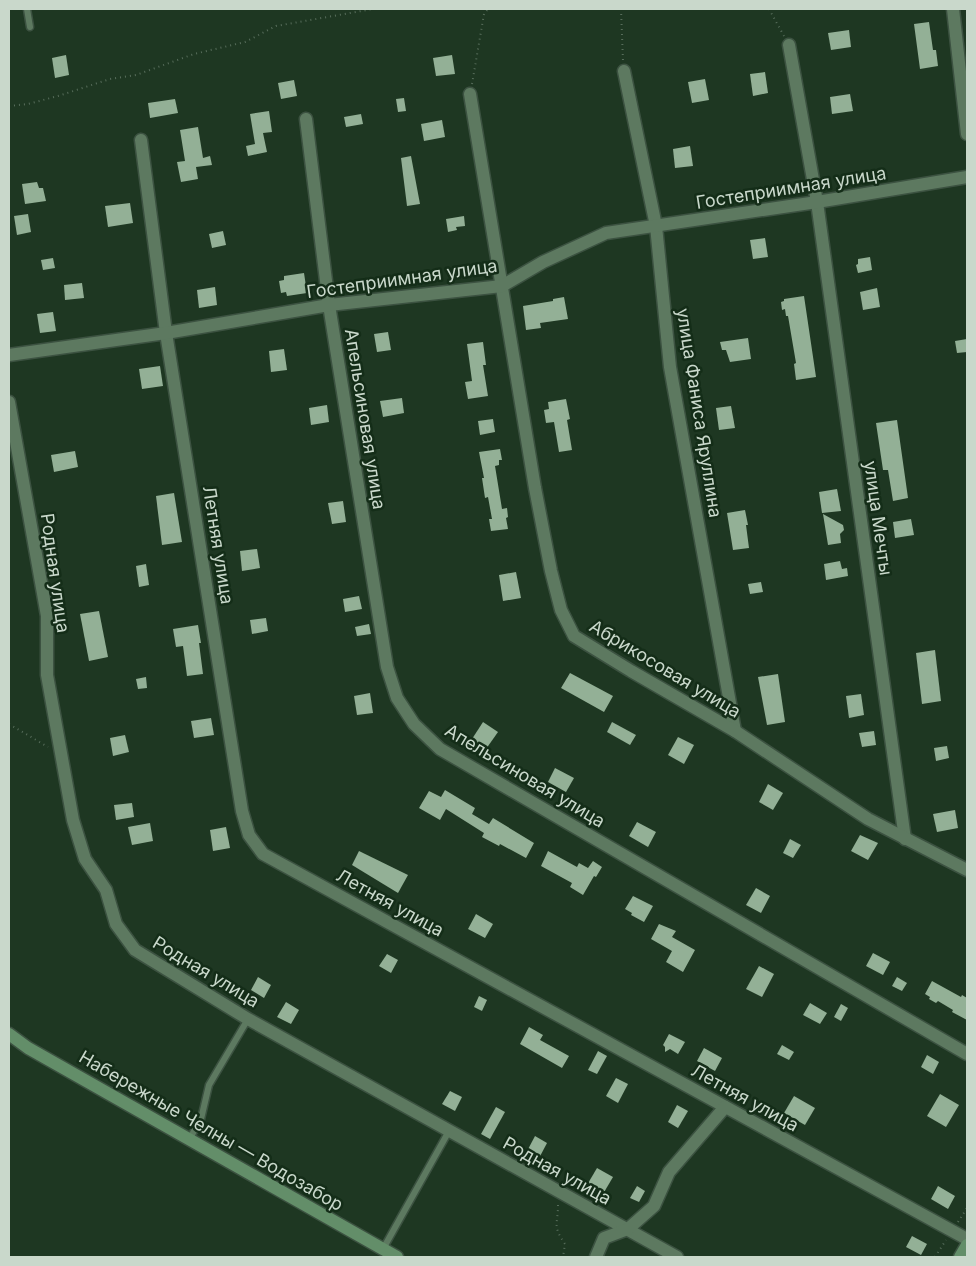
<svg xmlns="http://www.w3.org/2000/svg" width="976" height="1266" viewBox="0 0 976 1266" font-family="Inter,sans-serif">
	<rect width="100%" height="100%" fill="#1e3722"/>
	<g fill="#93b096">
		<path d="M929 22 933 50H936L938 66 920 69 914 24Z"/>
		<path d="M849 30 851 47 831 50 828 33Z"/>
		<path d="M66 55 69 75 55 78 52 58Z"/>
		<path d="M452 55 455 74 436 76 433 58Z"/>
		<path d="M765 72 768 93 753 96 750 74Z"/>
		<path d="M705 79 709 100 692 103 688 82Z"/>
		<path d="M294 80 297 96 281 99 278 83Z"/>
		<path d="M850 94 853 111 832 114 830 97Z"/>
		<path d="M404 98 406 111 398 112 396 99Z"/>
		<path d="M175 99 178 113 150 118 148 103Z"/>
		<path d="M269 111 272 132 263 133 267 152 248 156 246 146 255 144 250 114Z"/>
		<path d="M361 114 363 124 346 127 344 117Z"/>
		<path d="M442 120 445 137 424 141 421 124Z"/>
		<path d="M198 127 203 158 210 156 212 165 196 167 198 179 181 182 177 162 185 161 180 130Z"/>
		<path d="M690 146 693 166 675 168 673 149Z"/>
		<path d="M411 156 420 204 407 206 401 158Z"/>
		<path d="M37 182 39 188H43L46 201 25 204 22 184Z"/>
		<path d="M130 203 133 223 108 227 105 206Z"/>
		<path d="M28 214 31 232 17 235 14 216Z"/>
		<path d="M464 216 465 226 456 227 457 230 448 232 446 219Z"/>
		<path d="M223 231 226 245 212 248 209 234Z"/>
		<path d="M765 238 768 257 753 259 750 240Z"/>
		<path d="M870 257 872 270 858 273 856 265 858 264V259Z"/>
		<path d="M53 258 55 268 43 270 41 260Z"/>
		<path d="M304 273 307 293 287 296 286 292 281 293 279 281 284 280V276Z"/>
		<path d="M82 283 84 298 65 300 64 285Z"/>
		<path d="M215 287 217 305 199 308 197 290Z"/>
		<path d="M877 288 880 307 863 310 860 292Z"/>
		<path d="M804 296 816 377 796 380 794 364 796 363 788 316H786L785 309 782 310 781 302 784 301V299Z"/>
		<path d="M564 297 568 319 540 323 541 328 526 330 523 306 553 301V299Z"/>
		<path d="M53 312 56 331 40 333 37 314Z"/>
		<path d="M388 332 391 350 377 352 374 334Z"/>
		<path d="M748 338 751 359 730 362 726 350H722L720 342Z"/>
		<path d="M967 339V352L957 353 955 341Z"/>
		<path d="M483 342 486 365H483L488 396 468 399 465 382 472 381 467 344Z"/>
		<path d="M284 349 287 370 271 372 269 351Z"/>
		<path d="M160 366 163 386 142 389 139 369Z"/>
		<path d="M402 398 404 413 383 417 380 401Z"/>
		<path d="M566 399 570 419 567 420 572 450 559 452 554 422 546 423 544 410 549 409 548 402Z"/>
		<path d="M327 405 329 422 311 425 309 408Z"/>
		<path d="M731 406 735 428 719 430 716 408Z"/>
		<path d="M493 419 495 432 480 435 478 421Z"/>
		<path d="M897 420 908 498 893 501 888 470H883L876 423Z"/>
		<path d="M500 449 502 460H499V465L495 466 502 509 507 508 508 517 506 518 508 529 491 531 489 519H492L488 497 485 498 482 478H484L479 452Z"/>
		<path d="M75 451 78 467 54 472 51 455Z"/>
		<path d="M837 489 841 511 822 513 819 492Z"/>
		<path d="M174 493 182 542 162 545 156 496Z"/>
		<path d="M343 501 346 522 332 524 328 503Z"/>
		<path d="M745 510 748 525H746L749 548 733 550 727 513Z"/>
		<path d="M823 514 843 525 844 530 840 534 841 543 828 545Z"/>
		<path d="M911 519 914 535 895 538 893 522Z"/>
		<path d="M257 549 260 568 242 571 240 551Z"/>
		<path d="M840 561 842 569 847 568 848 576 826 580 824 564Z"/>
		<path d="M146 564 149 585 139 587 136 566Z"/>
		<path d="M516 572 521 598 503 601 499 575Z"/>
		<path d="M761 582 763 592 750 594 748 584Z"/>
		<path d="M359 596 362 609 345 612 343 599Z"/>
		<path d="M99 611 108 657 89 661 80 614Z"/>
		<path d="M266 618 268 631 252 634 250 620Z"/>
		<path d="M369 624 371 634 357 636 355 627Z"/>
		<path d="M198 625 201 643H199L203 674 187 676 183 646 176 647 173 629Z"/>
		<path d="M935 650 941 701 922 704 916 653Z"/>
		<path d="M570 673 613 696 604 712 561 688Z"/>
		<path d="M778 674 785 722 767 725 758 677Z"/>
		<path d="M146 677 147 688 138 689 136 679Z"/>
		<path d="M370 693 373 713 357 715 354 696Z"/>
		<path d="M861 694 864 715 849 718 846 696Z"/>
		<path d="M211 718 214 735 194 738 191 721Z"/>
		<path d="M483 722 498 732 486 749 472 739Z"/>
		<path d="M612 722 636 735 630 745 607 732Z"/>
		<path d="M874 731 876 745 862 747 859 733Z"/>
		<path d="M125 735 129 752 113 756 110 738Z"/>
		<path d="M678 737 694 745 684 764 668 755Z"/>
		<path d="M947 746 949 758 936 761 934 748Z"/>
		<path d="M555 768 574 778 566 792 548 782Z"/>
		<path d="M768 784 783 793 773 810 759 802Z"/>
		<path d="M445 790 475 808 472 814 489 824 493 818 534 843 526 858 500 844 499 846 482 837 484 833 446 809 440 820 419 808 429 791 441 797Z"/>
		<path d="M132 803 134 817 116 820 114 805Z"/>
		<path d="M955 810 958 828 937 832 933 814Z"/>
		<path d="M637 822 656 832 648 847 629 836Z"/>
		<path d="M150 823 153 841 132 845 128 827Z"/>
		<path d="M226 827 230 848 213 851 210 830Z"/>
		<path d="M860 835 878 843 868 860 851 851Z"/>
		<path d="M790 839 801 845 793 858 783 853Z"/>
		<path d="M359 851 408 875 398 893 352 865Z"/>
		<path d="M548 851 577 867 579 863 588 868 593 861 602 867 596 877 594 876 583 895 570 887 572 883 541 866Z"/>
		<path d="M756 888 770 896 761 913 746 905Z"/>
		<path d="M633 896 653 906 644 922 631 915 632 913 625 909Z"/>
		<path d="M476 914 493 924 485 938 468 929Z"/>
		<path d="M659 924 676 931 672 937 695 950 683 972 666 962 672 951 651 939Z"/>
		<path d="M873 953 890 962 883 975 866 966Z"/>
		<path d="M387 954 398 960 391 973 379 966Z"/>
		<path d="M759 966 774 974 762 997 746 989Z"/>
		<path d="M258 977 271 985 264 998 251 990Z"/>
		<path d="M897 977 907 983 902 991 892 986Z"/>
		<path d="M932 981 961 997 962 995 967 998V1020L952 1012 953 1010 938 1001 936 1003 929 999 930 997 925 994Z"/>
		<path d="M479 996 487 1000 482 1011 474 1007Z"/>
		<path d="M286 1002 299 1010 291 1024 277 1017Z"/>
		<path d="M810 1003 827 1013 820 1024 803 1015Z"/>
		<path d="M841 1004 848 1008 841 1021 834 1017Z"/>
		<path d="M529 1027 543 1035 540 1040 569 1056 562 1068 520 1044Z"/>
		<path d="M669 1034 685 1042 678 1054 670 1049 665 1052V1047L663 1045Z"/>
		<path d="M782 1045 794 1052 789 1060 777 1054Z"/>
		<path d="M704 1048 722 1058 715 1071 697 1061Z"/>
		<path d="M598 1051 607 1056 597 1074 588 1070Z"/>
		<path d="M927 1055 939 1062 933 1074 921 1067Z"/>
		<path d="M616 1078 628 1084 618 1103 606 1096Z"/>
		<path d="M450 1091 462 1097 455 1111 442 1104Z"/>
		<path d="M940 1094 959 1105 946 1127 927 1116Z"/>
		<path d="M794 1096 815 1108 805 1125 784 1113Z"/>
		<path d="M677 1105 688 1111 678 1128 668 1122Z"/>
		<path d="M496 1107 505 1112 490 1139 481 1134Z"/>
		<path d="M535 1136 547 1143 537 1162 525 1155Z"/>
		<path d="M597 1168 613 1177 603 1194 587 1185Z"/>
		<path d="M637 1186 645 1191 639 1202 630 1198Z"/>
		<path d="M938 1186 955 1196 948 1209 931 1199Z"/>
		<path d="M912 1236 927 1244 921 1255 906 1247Z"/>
	</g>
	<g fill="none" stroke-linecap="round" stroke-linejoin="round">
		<g stroke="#3c5241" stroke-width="9">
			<g id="lane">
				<path d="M27 9 30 27"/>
				<path d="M190 1138 201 1119 209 1085 248 1019"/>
				<path d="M383 1249 449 1131"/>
			</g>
		</g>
		<g stroke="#3c5241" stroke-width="15">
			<g id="street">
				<path d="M953 9 967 134"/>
				<path d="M789 45 817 202 905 839"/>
				<path d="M624 71 656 226 670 367 735 731"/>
				<path d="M470 94 535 488 551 571 561 610 574 636 631 671 735 731 868 819 967 870"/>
				<path d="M306 119 329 305 387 667 397 698 414 724 440 749 967 1054"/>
				<path d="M141 140 166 333 242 811 249 835 263 854 967 1239"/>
				<path d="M9 355 166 333 329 305 502 286 543 262 606 233 817 202 967 177"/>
				<path d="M9 402 47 616V675L73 820 85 859 106 890 116 924 135 950 248 1019 677 1257"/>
				<path d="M596 1257 604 1238 628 1229 654 1206 669 1172 725 1107"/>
			</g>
		</g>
		<g stroke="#3c5241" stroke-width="15">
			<g id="secondary">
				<path d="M9 1034 28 1048 397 1257"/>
				<path d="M960 1257 967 1245"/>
			</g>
		</g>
		<g stroke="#576d5b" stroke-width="2" stroke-dasharray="1 4" stroke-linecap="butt">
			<path d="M621 9 623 61"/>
			<path d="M769 9 784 36"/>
			<path d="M472 84 484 14 488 9"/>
			<path d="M9 106 28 104 58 96 110 79 136 75 194 54 245 42 276 26 373 9"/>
			<path d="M9 724 48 747"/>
			<path d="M558 1205C558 1225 552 1225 565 1244L563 1257"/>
			<path d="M958 1222 967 1208"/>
			<path d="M935 1257 946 1240"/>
		</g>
		<use href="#lane" stroke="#5d7960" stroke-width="6"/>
		<use href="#street" stroke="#5d7960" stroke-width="12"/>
		<use href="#secondary" stroke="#638e69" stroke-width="12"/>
	</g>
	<g text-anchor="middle" stroke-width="5" stroke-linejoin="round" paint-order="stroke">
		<g font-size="18" fill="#c9d8cb" stroke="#142d18">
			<text transform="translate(791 188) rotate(-9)" y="6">Гостеприимная улица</text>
			<text transform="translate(402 279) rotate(-8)" y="6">Гостеприимная улица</text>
			<text transform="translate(699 413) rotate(81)" y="6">улица Фаниса Яруллина</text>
			<text transform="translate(365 419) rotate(81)" y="6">Апельсиновая улица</text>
			<text transform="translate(878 518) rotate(82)" y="6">улица Мечты</text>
			<text transform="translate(218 545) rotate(81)" y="6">Летняя улица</text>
			<text transform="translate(55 573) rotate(82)" y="6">Родная улица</text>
			<text transform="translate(665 669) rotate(31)" y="6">Абрикосовая улица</text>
			<text transform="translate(525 776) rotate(31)" y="6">Апельсиновая улица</text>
			<text transform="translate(390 903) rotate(29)" y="6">Летняя улица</text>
			<text transform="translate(206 972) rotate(31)" y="6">Родная улица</text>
			<text transform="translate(745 1098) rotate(29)" y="6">Летняя улица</text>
			<text transform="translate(211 1131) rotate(30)" y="6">Набережные Челны — Водозабор</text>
			<text transform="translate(557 1171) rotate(29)" y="6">Родная улица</text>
		</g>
	</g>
	<rect width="976" height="1266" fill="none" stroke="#c9d8cb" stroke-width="20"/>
</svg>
